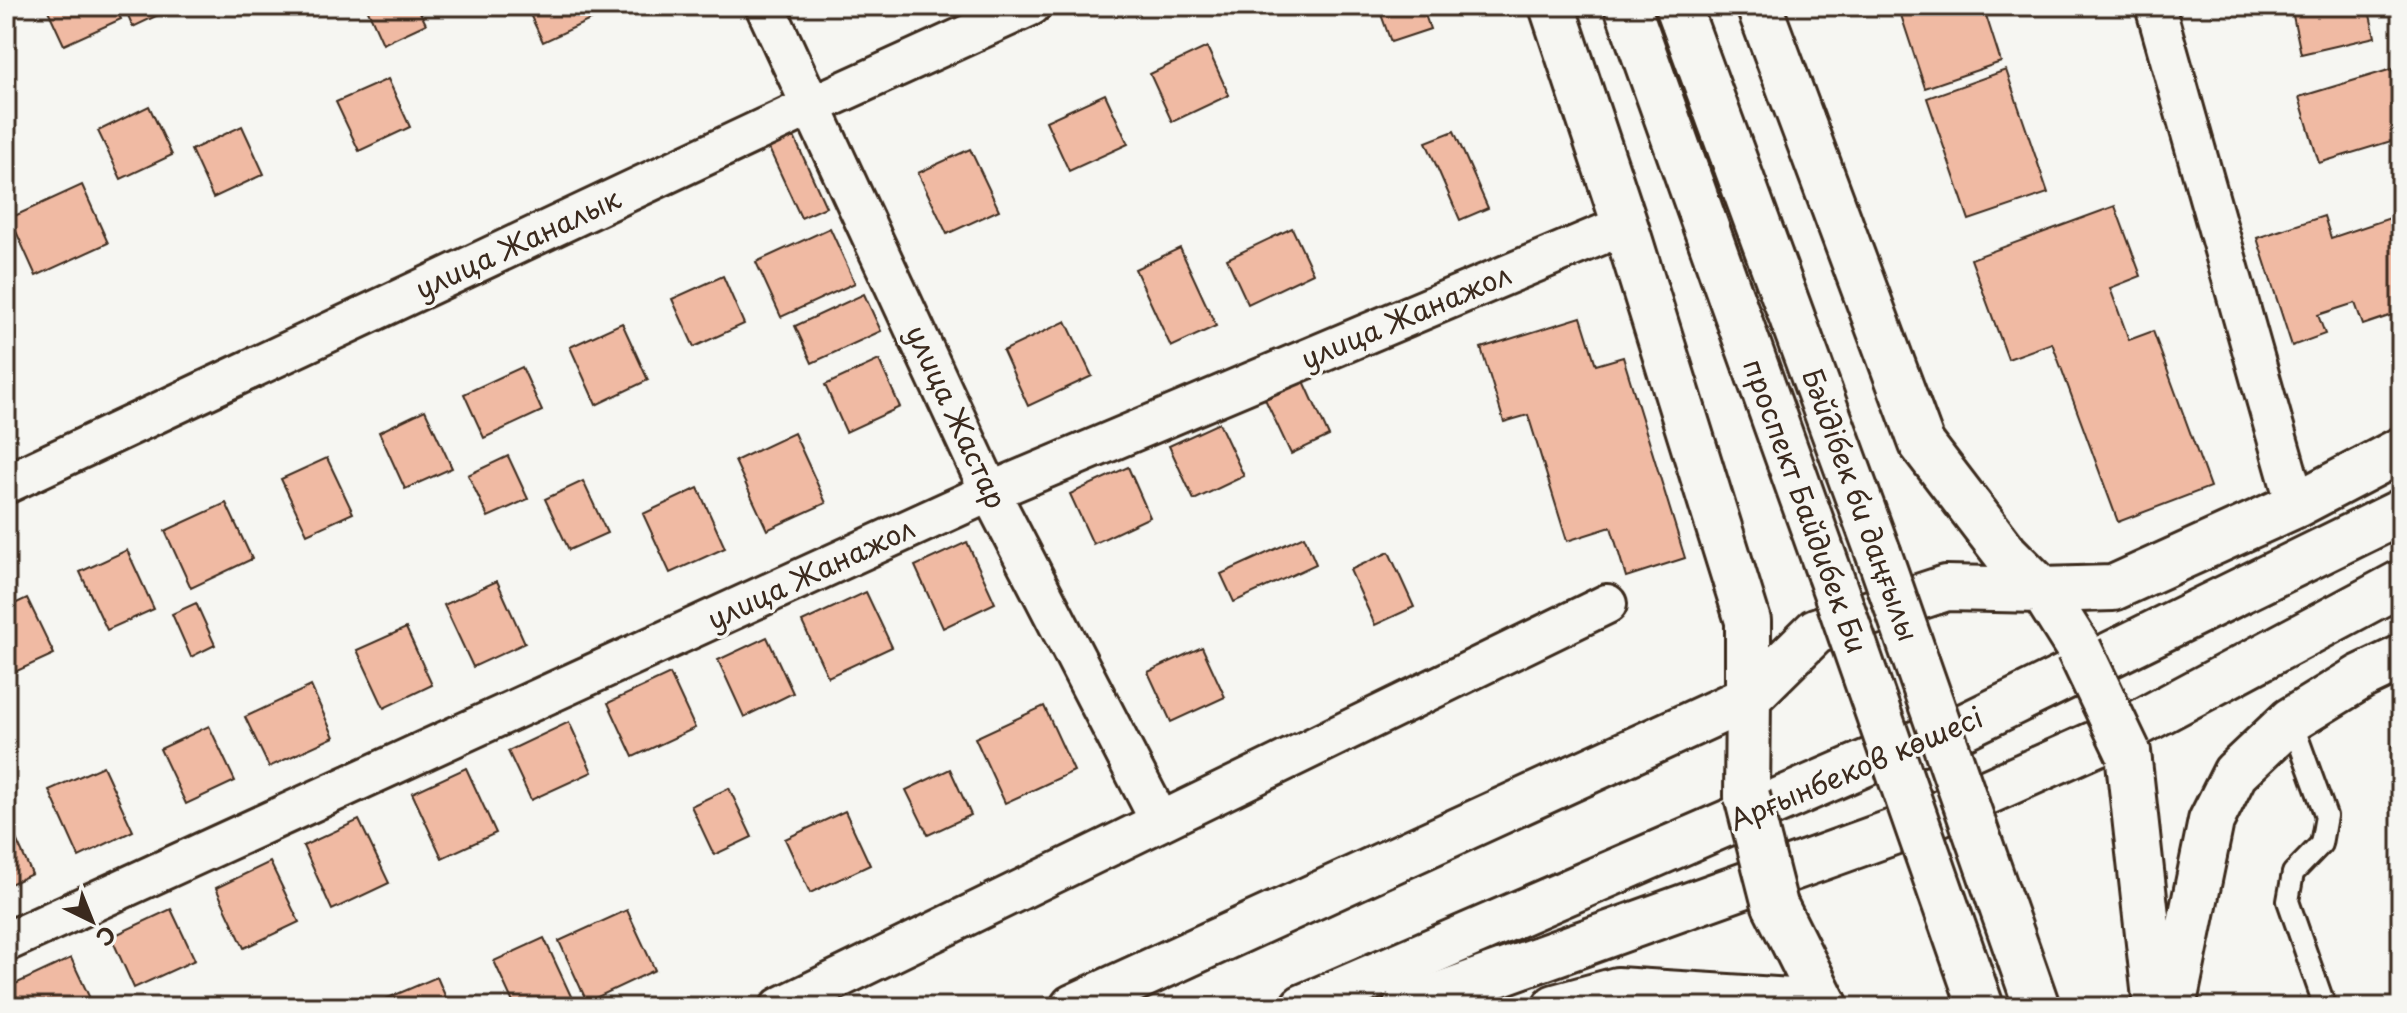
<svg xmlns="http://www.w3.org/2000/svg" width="2407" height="1013" viewBox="0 0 2407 1013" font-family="'Playpen Sans',sans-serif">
	<rect width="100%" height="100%" fill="#f6f6f2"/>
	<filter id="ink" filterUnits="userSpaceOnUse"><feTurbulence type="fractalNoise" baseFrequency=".0125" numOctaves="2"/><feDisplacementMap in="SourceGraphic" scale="16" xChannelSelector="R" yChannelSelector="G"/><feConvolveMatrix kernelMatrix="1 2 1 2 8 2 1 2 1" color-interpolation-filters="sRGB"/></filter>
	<g filter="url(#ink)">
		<g fill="#f0baa3" stroke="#3b2a1e" stroke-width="2">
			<path d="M46 6H115L121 19 64 45Z"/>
			<path d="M124 6H177L133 27Z"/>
			<path d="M366 6H417L426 24 383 44Z"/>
			<path d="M526 6H596L601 15 543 42Z"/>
			<path d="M1378 6H1422L1430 29 1391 42Z"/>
			<path d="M1898 6H1983L2001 62 1925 88Z"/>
			<path d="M2291 6H2368L2375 37 2301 54Z"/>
			<path d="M1207 47 1229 95 1172 122 1150 74Z"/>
			<path d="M2392 69 2401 97V138L2319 163 2299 97Z"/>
			<path d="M2006 70 2048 193 1969 220 1927 98Z"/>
			<path d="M388 79 410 127 359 151 336 102Z"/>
			<path d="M1105 94 1128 144 1069 171 1046 121Z"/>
			<path d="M149 106 172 155 121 179 98 131Z"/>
			<path d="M242 126 264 174 213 198 191 150Z"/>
			<path d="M790 128 826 207 801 218 765 140Z"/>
			<path d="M1454 131 1488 208 1460 220 1426 142Z"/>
			<path d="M970 149 999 210 947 234 918 173Z"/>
			<path d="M82 185 108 243 36 276 10 218Z"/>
			<path d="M2115 206 2141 276 2110 288 2129 340 2153 331 2210 487 2118 522 2052 343 2008 359 1971 259Z"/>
			<path d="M2324 216 2331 238 2396 216 2401 232V312L2363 325 2355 303 2318 315 2325 334 2292 346 2257 238Z"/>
			<path d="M830 228 855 283 781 317 756 262Z"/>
			<path d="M1292 228 1313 273 1248 304 1227 259Z"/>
			<path d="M1180 248 1216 326 1171 347 1135 269Z"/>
			<path d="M723 276 744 324 694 347 672 299Z"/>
			<path d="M864 294 881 331 812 363 795 326Z"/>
			<path d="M1581 317 1596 365 1623 357 1685 558 1626 577 1611 527 1567 541 1528 415 1504 422 1481 348Z"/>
			<path d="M1066 321 1092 376 1028 406 1003 351Z"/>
			<path d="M622 323 648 380 596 405 570 347Z"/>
			<path d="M879 360 900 407 846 432 825 385Z"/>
			<path d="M522 367 542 411 484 438 464 394Z"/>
			<path d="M1304 381 1329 436 1291 454 1265 399Z"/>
			<path d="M425 410 452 468 405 489 379 432Z"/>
			<path d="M1219 423 1244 476 1194 500 1169 446Z"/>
			<path d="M794 433 826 503 767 530 735 461Z"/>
			<path d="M508 456 528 499 488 517 468 475Z"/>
			<path d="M327 458 353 513 307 534 281 479Z"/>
			<path d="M1128 467 1150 517 1093 544 1070 494Z"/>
			<path d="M583 481 607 533 569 550 545 499Z"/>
			<path d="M698 488 725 548 670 573 643 514Z"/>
			<path d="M226 503 252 559 191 588 165 531Z"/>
			<path d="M1304 536 1316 564 1234 602 1221 574Z"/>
			<path d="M967 542 995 603 943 628 915 566Z"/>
			<path d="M127 550 154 609 107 630 80 572Z"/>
			<path d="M1389 552 1414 607 1375 625 1350 570Z"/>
			<path d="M497 581 525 643 473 667 444 605Z"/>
			<path d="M866 592 892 647 828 677 802 622Z"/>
			<path d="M27 598 54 654 6 676V608Z"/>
			<path d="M196 603 215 645 191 657 172 614Z"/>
			<path d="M406 628 432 685 384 708 357 650Z"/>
			<path d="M767 637 793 693 744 717 718 660Z"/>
			<path d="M1202 647 1225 697 1171 722 1148 672Z"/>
			<path d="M670 674 695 728 633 757 608 703Z"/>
			<path d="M311 686 334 737 269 767 245 717Z"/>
			<path d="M1044 706 1074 771 1005 803 975 738Z"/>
			<path d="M569 722 592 772 531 800 508 751Z"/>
			<path d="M209 726 235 781 186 804 160 749Z"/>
			<path d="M2401 743V771L2392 746Z"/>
			<path d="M103 766 133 831 79 857 49 790Z"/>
			<path d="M466 768 496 833 442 858 412 793Z"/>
			<path d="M950 769 971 815 928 835 906 790Z"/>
			<path d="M729 788 752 837 714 855 691 806Z"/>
			<path d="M845 811 870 865 810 893 785 839Z"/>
			<path d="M6 817 32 874 6 886Z"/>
			<path d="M359 820 389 883 332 910 303 846Z"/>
			<path d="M270 862 299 922 244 948 216 888Z"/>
			<path d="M171 909 195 960 134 988 111 937Z"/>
			<path d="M627 910 655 970 587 1002 559 941Z"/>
			<path d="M544 938 576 1007H515L494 961Z"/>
			<path d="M71 958 94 1007H21L11 986Z"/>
			<path d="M437 977 450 1007H367Z"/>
		</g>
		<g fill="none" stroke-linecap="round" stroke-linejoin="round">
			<g stroke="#3b2a1e" stroke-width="26">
				<path id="service" d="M2291 720 2326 816 2321 844 2293 873 2288 901 2325 1007"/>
			</g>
			<g stroke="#3b2a1e" stroke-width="44">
				<g id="minor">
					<path d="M765 6 990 492 1160 821"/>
					<path d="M2155 6 2296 505"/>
					<path d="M6 484 811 106 1031 6"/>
					<path d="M6 942 990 492 1625 225"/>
					<path d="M780 1007 1607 604"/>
				</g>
			</g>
			<g stroke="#3b2a1e" stroke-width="50">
				<g id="primary">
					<path d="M1627 6 1830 575"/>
					<path d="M1678 6 1878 552"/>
					<path d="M1759 6 1922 444 2006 554 2042 590 2113 588 2296 505 2401 450"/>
					<path d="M2128 752 2156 1007"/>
					<path d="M1747 796 1748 698 1816 631 1946 588 2042 590 2079 649"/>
					<path d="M1775 905 1826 1007"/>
					<path d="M1073 1007 1748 698V621L1625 225 1552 6"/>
					<path d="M1303 1007 1889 753 1963 727 2401 512"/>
					<path d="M1406 1007 1918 823 2124 731 2401 583"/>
					<path d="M1555 1007 1617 990 1824 1003"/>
					<path d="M2173 1007 2211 821 2235 773 2291 720 2361 677 2401 658"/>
				</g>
			</g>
			<use href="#service" stroke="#f6f6f2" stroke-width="20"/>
			<use href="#minor" stroke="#f6f6f2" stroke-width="38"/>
			<use href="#primary" stroke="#f6f6f2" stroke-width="44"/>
			<g stroke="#3b2a1e" stroke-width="50" stroke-linecap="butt">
				<g id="primary-bridge">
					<path d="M1878 552 2037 1007"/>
					<path d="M1830 575 1981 1007"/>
					<path d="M2079 649 2128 752"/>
					<path d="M1747 796 1775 905"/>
				</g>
			</g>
			<use href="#primary-bridge" stroke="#f6f6f2" stroke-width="44"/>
		</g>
	</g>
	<g text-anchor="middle" stroke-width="7" stroke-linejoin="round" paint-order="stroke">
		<g font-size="28" fill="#3b2a1e" stroke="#f6f6f2">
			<text transform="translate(518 244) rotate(-25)" y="10">улица Жаналык</text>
			<text transform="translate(1406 317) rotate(-23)" y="10">улица Жанажол</text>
			<text transform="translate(956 417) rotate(65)" y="10">улица Жастар</text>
			<text transform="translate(1860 505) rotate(70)" y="10">Бәйдібек би даңғылы</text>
			<text transform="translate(1805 506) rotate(70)" y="10">проспект Байдибек Би</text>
			<text transform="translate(811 574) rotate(-25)" y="10">улица Жанажол</text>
			<text transform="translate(1856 769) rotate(-23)" y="10">Арғынбеков көшесі</text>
		</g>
	</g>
	<rect width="2407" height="1013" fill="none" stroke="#f6f6f2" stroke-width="32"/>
	<rect x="16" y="16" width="2375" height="981" fill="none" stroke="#3b2a1e" stroke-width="3" filter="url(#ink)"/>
	<g transform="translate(92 921) rotate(137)" stroke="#f6f6f2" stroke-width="6" paint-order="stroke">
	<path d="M0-6L14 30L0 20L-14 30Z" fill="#3b2a1e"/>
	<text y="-12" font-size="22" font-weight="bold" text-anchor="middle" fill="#3b2a1e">С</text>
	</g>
</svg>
